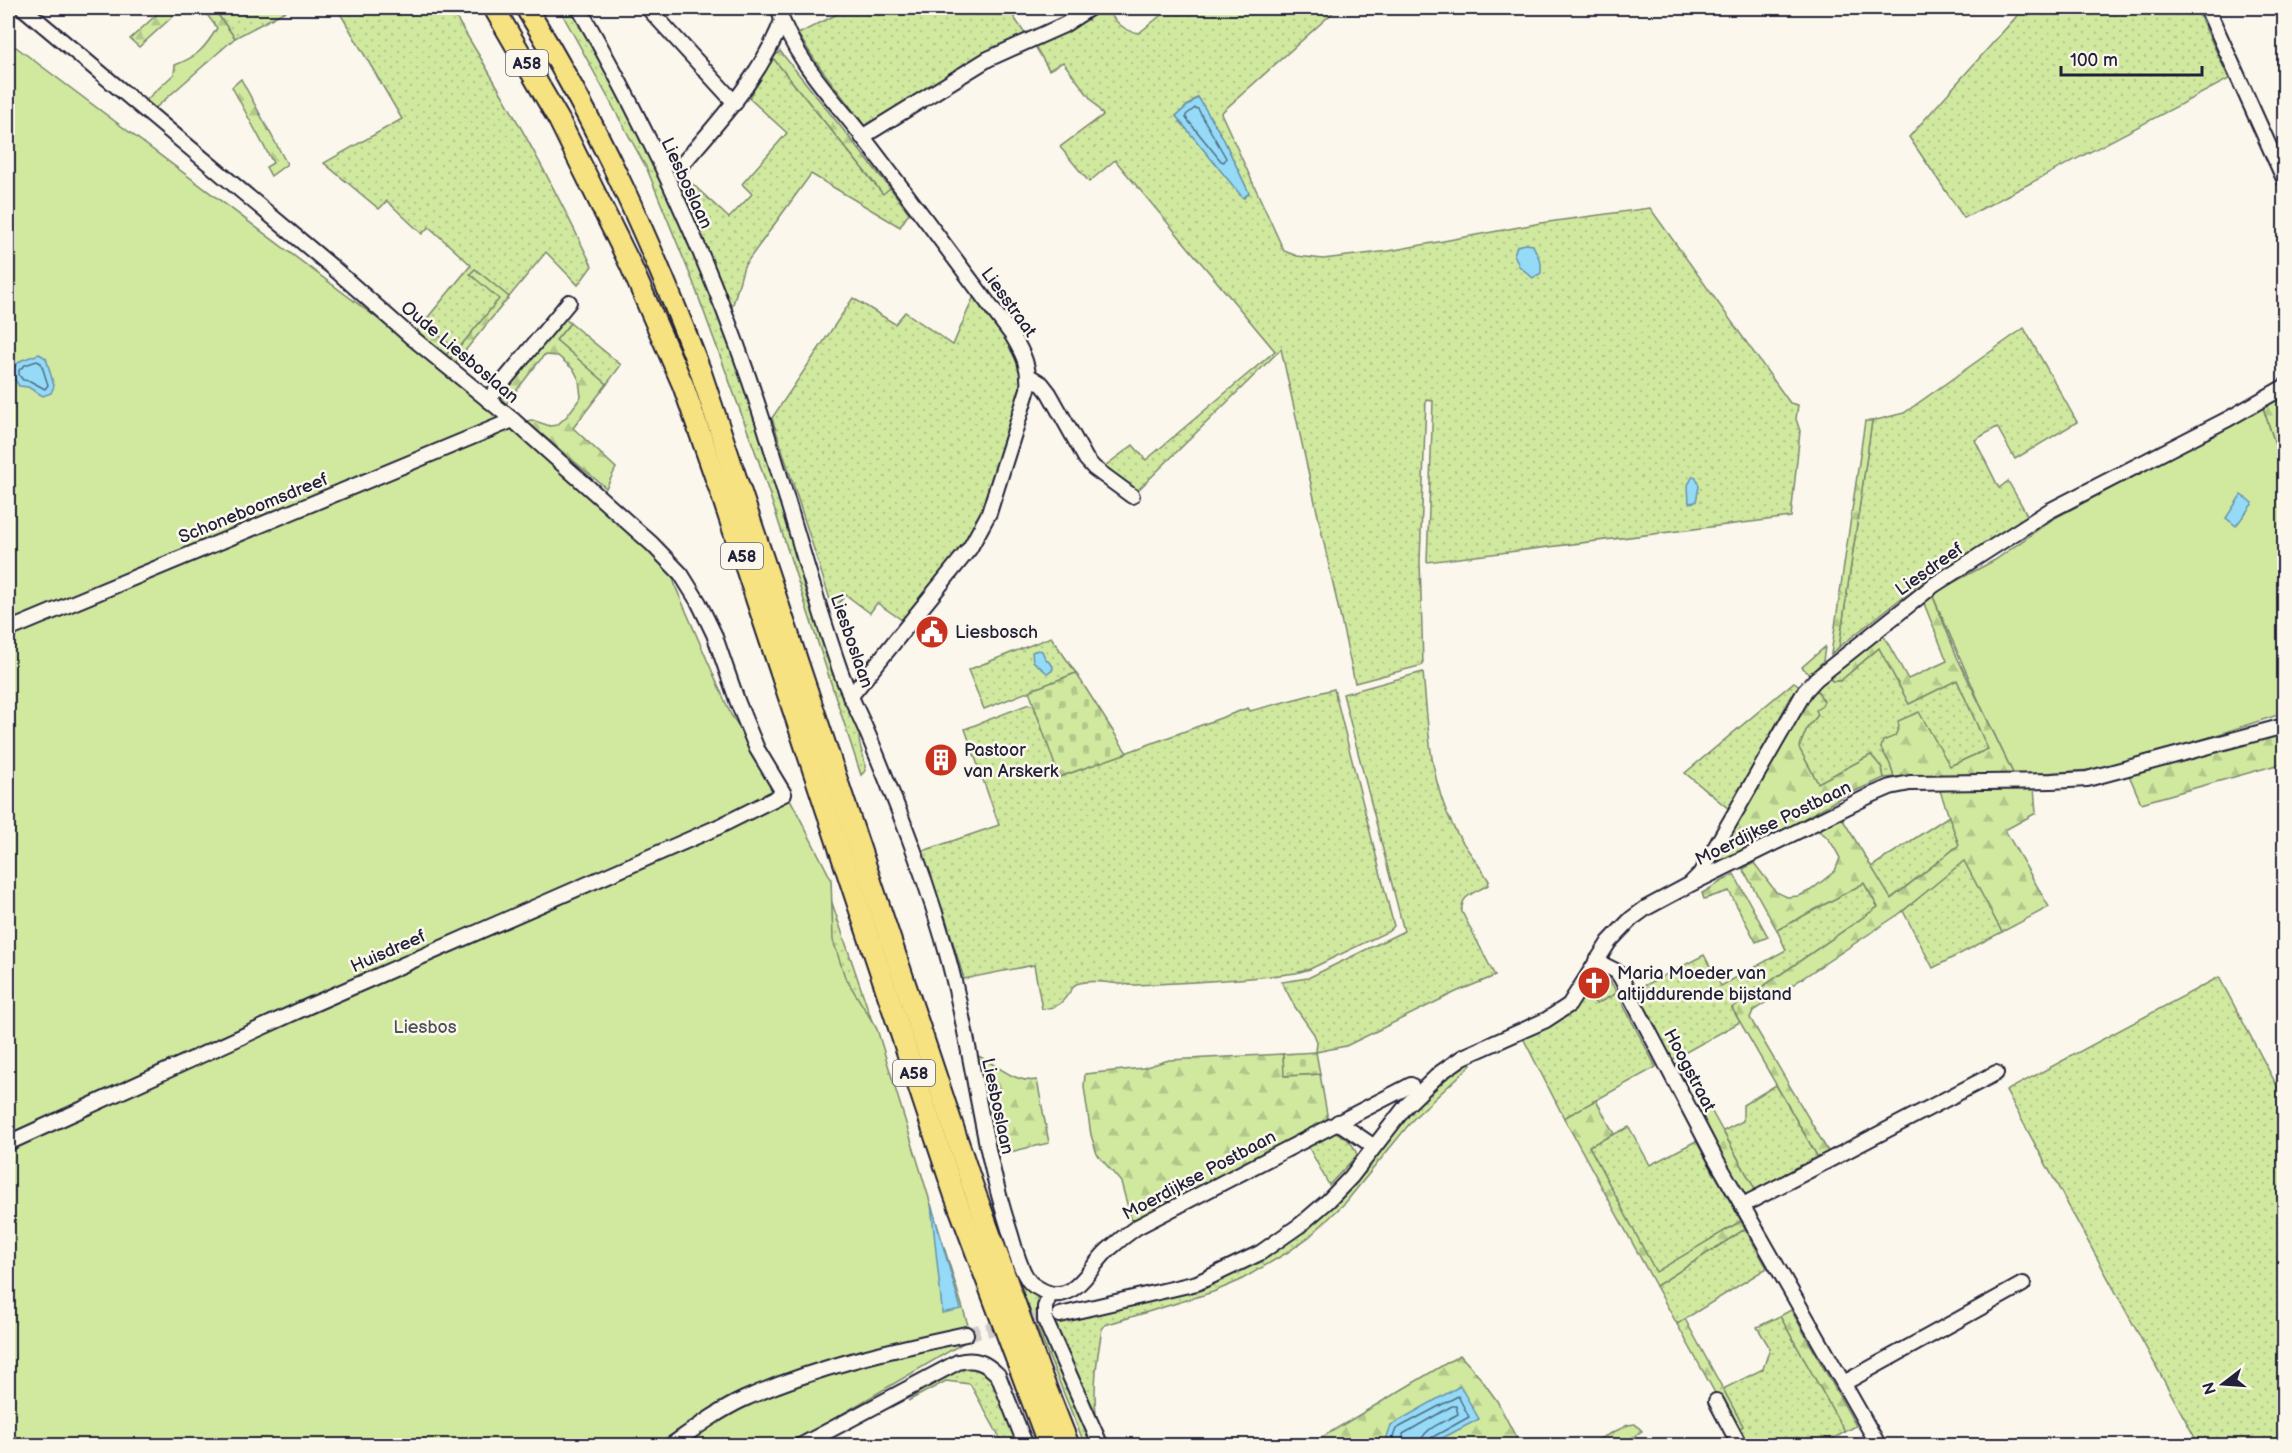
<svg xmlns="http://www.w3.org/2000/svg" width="2292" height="1453" viewBox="0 0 2292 1453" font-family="'Balsamiq Sans',sans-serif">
	<defs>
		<pattern id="grass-dots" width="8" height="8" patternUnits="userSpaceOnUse" patternTransform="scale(1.5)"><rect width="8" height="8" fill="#d0e99f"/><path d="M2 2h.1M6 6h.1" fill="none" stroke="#b2c88a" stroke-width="1.8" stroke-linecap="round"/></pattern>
		<pattern id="forest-firs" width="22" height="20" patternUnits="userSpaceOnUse" patternTransform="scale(1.5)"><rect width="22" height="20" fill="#d0e99f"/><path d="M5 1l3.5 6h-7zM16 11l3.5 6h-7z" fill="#b2c88a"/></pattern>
		<pattern id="cemetery-stones" width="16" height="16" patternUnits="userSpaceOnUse" patternTransform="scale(1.5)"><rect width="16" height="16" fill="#d0e99f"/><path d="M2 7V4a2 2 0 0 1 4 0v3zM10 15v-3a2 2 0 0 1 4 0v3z" fill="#b2c88a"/></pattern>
	</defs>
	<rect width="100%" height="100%" fill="#fbf7ec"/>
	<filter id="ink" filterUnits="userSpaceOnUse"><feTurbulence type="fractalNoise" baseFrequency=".0167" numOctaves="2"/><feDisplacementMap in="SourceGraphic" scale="12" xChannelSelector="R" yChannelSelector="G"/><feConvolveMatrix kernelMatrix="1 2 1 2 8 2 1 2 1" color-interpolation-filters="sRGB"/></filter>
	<g filter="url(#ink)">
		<g fill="url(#grass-dots)" stroke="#79866d" stroke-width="1.5" fill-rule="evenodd">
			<path d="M213 8H291L235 38Z"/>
			<path d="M337 8H450C502 91 550 177 592 266L578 285 546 252 509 297 475 269 471 274 500 299 450 359 446 355 452 347 424 322 471 265 429 227 422 234 387 201 379 209 324 163 402 119Z"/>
			<path d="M559 8H572L649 153 725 329 762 436 843 695 860 731C856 746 867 757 865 771L861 775 759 462 693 282 647 169Z"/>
			<path d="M849 8H1008L1029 40 867 129 816 62 798 34Z"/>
			<path d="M1097 8H1105C1115 20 1122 31 1139 33L1170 8H1338L1221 113 1284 251 1297 256 1323 259 1389 251 1541 223 1650 208 1790 403 1798 405 1796 419 1800 431 1791 517 1427 562 1433 401 1426 400 1420 561 1423 665 1355 683 1281 349 1135 493 1101 469 1133 445 1146 460 1275 351 1115 160 1089 182 1060 147 1103 115 1063 62 1049 70 1035 46 1057 36ZM1197 97 1222 136 1249 193 1244 198 1176 116Z"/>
			<path d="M2024 8H2196L2229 79 1964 218 1909 137Z"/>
			<path d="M773 58 882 193 890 188 909 213 900 227 811 174 744 266 732 308 678 179 682 174 729 218 752 194 742 184 787 133 749 98Z"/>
			<path d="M974 296C989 316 1021 352 1021 377 1022 383 1019 390 1018 396L977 524 964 544 902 620 877 603 870 613 846 595 833 609 772 418 853 298 895 324 905 312 953 345Z"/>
			<path d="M570 323 621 365 607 384 556 340Z"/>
			<path d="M2024 328 2077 422 2015 459 1997 427 1975 440 1999 488 2008 481 2029 518 1927 578 1839 647 1872 421 1904 413Z"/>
			<path d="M1051 637 1076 673 984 709 968 670Z"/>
			<path d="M1879 648 1909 704 1957 680 1988 749 1950 766 1899 727 1895 736 1881 748 1890 764 1894 777 1884 778 1882 768 1871 755 1818 783 1799 748 1807 728 1818 715 1815 710 1819 693 1816 689 1828 678 1833 681H1840Z"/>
			<path d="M1423 672C1428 724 1429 779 1453 826 1463 846 1478 862 1489 881L1488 885C1475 893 1460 895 1462 912L1495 976 1458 991 1346 1046 1316 1052 1317 1042 1314 1034 1295 1007 1282 982 1308 978 1404 931 1343 694Z"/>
			<path d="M1794 682 1800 686 1791 697 1729 809 1685 773Z"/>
			<path d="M1334 689 1390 911 1394 926 1389 931 1310 969 1296 973C1243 980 1189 983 1135 985 1115 985 1095 978 1076 984 1063 999 1064 1007 1042 1009L1034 965 964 979 946 919 920 852 999 825 965 729 1029 704 1034 706 1060 777 1248 708 1250 711Z"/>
			<path d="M1949 816 1959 845 1890 899 1871 867Z"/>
			<path d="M1964 860 2002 932 1933 968 1903 911Z"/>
			<path d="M1864 883 1878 907 1732 1008 1740 1022 1670 1061 1634 991 1704 955 1721 986 1786 950 1777 930Z"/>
			<path d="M827 888 875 1030 849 997 813 904Z"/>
			<path d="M2219 977 2284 1099V1445H2199L2006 1091Z"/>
			<path d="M1587 988 1596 1004 1617 993 1656 1067 1564 1118 1520 1032Z"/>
			<path d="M1468 1058 1471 1065 1415 1117 1346 1202 1309 1237 1288 1252 1239 1281 1213 1292 1105 1325 1102 1329C1097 1358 1093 1384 1096 1414L1053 1323 1175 1293 1251 1265 1284 1242 1414 1103Z"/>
			<path d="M1776 1085 1819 1159 1757 1193 1723 1131 1743 1121V1105Z"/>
			<path d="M1629 1127 1650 1165 1696 1141 1741 1221 1656 1273 1589 1146Z"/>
			<path d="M1329 1132C1343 1133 1353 1142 1357 1155L1329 1185 1308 1146Z"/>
			<path d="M1745 1229 1767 1268 1677 1324 1656 1286Z"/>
			<path d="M1017 1279 1032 1289 1039 1300 1040 1326 1094 1445H1085Z"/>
			<path d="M1780 1316 1845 1432 1822 1445H1743L1736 1431 1743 1426 1723 1389 1763 1369 1770 1348 1757 1327Z"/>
			<path d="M979 1365 994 1379 1019 1445H1004L970 1384 946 1381 908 1401 948 1370Z"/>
		</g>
		<g fill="url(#forest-firs)" stroke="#79866d" stroke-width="1.5">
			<path d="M164 8H182L139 47 130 39Z"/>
			<path d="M202 8H213L235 38 152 111 143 103 174 74 175 65C197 57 205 48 217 28Z"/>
			<path d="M780 51 890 188 883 194 773 58Z"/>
			<path d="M241 79 287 164 271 176 266 167 273 163 232 87Z"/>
			<path d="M475 269 509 297 455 363 450 359 499 299 470 274Z"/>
			<path d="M563 317 570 323 556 340 607 384 573 428 616 468 606 488 526 421 532 420 550 426 557 425 567 416 581 397 579 380 574 370 558 356 544 355 506 404 500 399Z"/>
			<path d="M424 323 453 347 446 355 417 331Z"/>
			<path d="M2284 396V470L2263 408Z"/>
			<path d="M1865 421H1872L1839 647 1831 654Z"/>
			<path d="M1932 594 1957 657 2014 775 1894 777 1890 764 1881 748 1883 741 1895 736 1899 727 1898 721 1919 712 1950 766 1988 749 1957 680 1909 704 1879 648 1840 681H1833L1828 678 1882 633 1908 679 1947 661 1923 601Z"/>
			<path d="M1825 647 1823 661 1810 675 1802 667Z"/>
			<path d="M1816 689 1824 701 1822 706 1816 710 1818 715 1807 728 1799 748 1818 783 1871 755 1882 768 1884 778 1842 797 1710 872 1800 706Z"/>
			<path d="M2284 730V763L2141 803 2129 775Z"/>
			<path d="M2034 787 2036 813 2005 830 2049 907 2002 932 1964 861 1899 914 1753 1011 1750 1018 1829 1153 1819 1159 1732 1008 1878 907 1864 883 1777 930 1743 869 1754 863 1776 892 1787 897 1799 896 1811 890 1835 871 1840 858C1834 847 1827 831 1813 830L1840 815 1891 899 1959 845 1939 788Z"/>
			<path d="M1734 874 1768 937 1756 942 1729 891 1704 899 1702 893Z"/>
			<path d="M1598 972 1607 975 1617 993 1596 1004 1587 988Z"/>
			<path d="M1283 1054 1285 1076 1320 1074 1328 1120 1132 1222 1121 1182 1097 1154 1091 1135 1084 1087 1085 1074 1143 1068 1169 1060Z"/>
			<path d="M978 1056C997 1064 1015 1084 1037 1080L1049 1143 1005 1153 1004 1150 995 1152Z"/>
			<path d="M1596 1100 1614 1134 1589 1146 1656 1272 1741 1221 1745 1229 1656 1286 1564 1118Z"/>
			<path d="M1707 1103 1757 1193 1746 1199 1696 1109Z"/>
			<path d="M1791 1310 1856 1426 1845 1432 1780 1316Z"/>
			<path d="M1685 1319 1743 1426 1736 1431 1677 1324Z"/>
			<path d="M1460 1355 1482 1380 1497 1401 1520 1445H1506L1502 1438 1489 1445H1429L1478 1419 1387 1437 1391 1445 1307 1446Z"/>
			<path d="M1635 1424 1642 1431 1621 1445H1587L1628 1425Z"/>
		</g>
		<g fill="url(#cemetery-stones)" stroke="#79866d" stroke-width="1.5">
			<path d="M1076 673 1127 753 1059 777 1029 691Z"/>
			<path d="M1316 1052 1320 1074 1284 1076 1283 1054Z"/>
		</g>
		<g fill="#d0e99f" stroke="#79866d" stroke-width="1.5">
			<path d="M8 41 458 379 665 550 676 588 731 715 790 799 831 879 833 940 845 977 877 1029 972 1338 789 1445H8Z"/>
			<path d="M2263 408 2284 471V713L2145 758 2091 770 2014 775 1982 708 1932 594 1995 560 2053 519Z"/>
		</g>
		<g fill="#95dbf7" stroke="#6791ac" stroke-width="1.5">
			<path d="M1198 97 1222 136 1249 193 1243 198 1176 116Z"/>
			<path d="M1526 244 1533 245 1541 263V273L1533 278 1519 266 1514 254 1517 246Z"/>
			<path d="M39 354 46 358 54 386 51 393 43 396 28 387 19 386 13 377 12 368 22 360Z"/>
			<path d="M1693 476 1696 477 1699 486 1696 502 1689 503 1688 485Z"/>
			<path d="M2241 495 2253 503 2236 526 2226 518Z"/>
			<path d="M1038 650 1042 651 1045 658 1053 666 1052 671 1047 673 1033 661 1032 652Z"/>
			<path d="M931 1204 961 1309 942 1313V1309Z"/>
			<path d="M1460 1386 1479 1419 1429 1445H1391L1387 1437 1391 1425Z"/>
		</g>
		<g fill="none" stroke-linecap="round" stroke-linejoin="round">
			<g stroke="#506c86" stroke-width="1.5">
				<path d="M1195 108 1198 109 1226 158 1224 162 1221 161 1186 118V115Z"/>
				<path d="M37 361 41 363 48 385 45 389 30 381 23 380 19 375V370L25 365Z"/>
				<path d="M1396 1446 1393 1437 1396 1429 1458 1396 1469 1417 1431 1438 1428 1446"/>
				<path d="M1403 1446V1434L1452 1406H1456L1458 1414C1445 1422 1421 1428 1420 1446"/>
			</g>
			<path stroke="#d0ccc9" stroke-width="14" stroke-dasharray="14 7" stroke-linecap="butt" d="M966 1334 1055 1316"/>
			<g stroke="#22223b" stroke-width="18">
				<g id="minor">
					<path d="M579 8C645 124 704 249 748 376 782 473 806 573 840 670 848 693 860 715 870 739 900 812 930 888 950 965 973 1052 981 1143 1009 1229 1014 1244 1018 1265 1027 1278 1029 1282 1034 1286 1038 1288 1073 1310 1088 1268 1108 1250 1117 1242 1127 1234 1137 1227L1411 1085"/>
					<path d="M648 8 735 103"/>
					<path d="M778 8C793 58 831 96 863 137 913 202 962 269 1012 335 1023 353 1030 367 1028 389L989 513 970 548 850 697"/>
					<path d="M2207 8 2284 179"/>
					<path d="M862 137 988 59 1064 25 1090 8"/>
					<path d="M679 168C718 122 760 78 782 21"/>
					<path d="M1029 376 1042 384 1049 393 1086 459 1094 468 1132 496"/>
					<path d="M488 400 569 302"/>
					<path d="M8 630 513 420"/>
					<path d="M1692 882 1700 874 1805 691 1816 679 1934 585 2049 511 2228 419 2284 387"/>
					<path d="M1596 961 1616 971 1621 978 1713 1154 1879 1446"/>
					<path d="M1338 1122 1373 1146"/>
					<path d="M8 1143 309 1006 718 827 784 794 757 749 738 703 714 634 699 603 681 574 652 544 513 420 410 336 331 266 23 8"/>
					<path d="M1743 1205 1996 1073"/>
					<path d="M1050 1294 1045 1307V1320L1101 1446"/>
					<path d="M1060 1315 1197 1283 1260 1253 1300 1225 1328 1201 1351 1177 1406 1106 1440 1073 1463 1057 1546 1020 1569 1005 1609 942 1631 919 1646 908 1689 885 1869 796 1890 787 1910 783 2052 781 2087 779 2284 726"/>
					<path d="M1844 1383 2023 1284"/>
					<path d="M1716 1401 1740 1446"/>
					<path d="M670 1446C694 1429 718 1411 744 1399 815 1367 890 1350 966 1334"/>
					<path d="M800 1446 958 1362C975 1358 985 1362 998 1375L1026 1446"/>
				</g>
			</g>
			<g stroke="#22223b" stroke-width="24">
				<g id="highway">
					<path d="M494 8 559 120 630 264 683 385 722 496 955 1196 1049 1446"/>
					<path d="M526 8C597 121 652 245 700 370L973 1187 1039 1370 1069 1446"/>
				</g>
			</g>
			<use href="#minor" stroke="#fbf7ec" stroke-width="14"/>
			<use href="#highway" stroke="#f7e281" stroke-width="20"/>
		</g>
	</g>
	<defs>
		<g id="civic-disc" transform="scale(1.725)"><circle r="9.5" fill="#c8321e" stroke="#fbf7ec"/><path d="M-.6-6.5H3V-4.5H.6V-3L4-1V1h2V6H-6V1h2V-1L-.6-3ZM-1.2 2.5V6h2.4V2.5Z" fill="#fff"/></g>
		<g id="building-disc" transform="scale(1.725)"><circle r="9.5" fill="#c8321e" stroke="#fbf7ec"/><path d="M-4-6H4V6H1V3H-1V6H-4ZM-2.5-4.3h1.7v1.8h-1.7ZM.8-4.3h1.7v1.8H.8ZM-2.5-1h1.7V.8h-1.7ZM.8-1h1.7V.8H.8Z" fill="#fff"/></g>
		<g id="church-disc" transform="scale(1.725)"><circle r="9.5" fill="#c8321e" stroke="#fbf7ec"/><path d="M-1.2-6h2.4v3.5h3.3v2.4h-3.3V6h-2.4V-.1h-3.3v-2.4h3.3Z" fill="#fff"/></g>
	</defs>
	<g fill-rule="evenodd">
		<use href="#civic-disc" x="932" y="632"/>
		<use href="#building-disc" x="941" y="760"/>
		<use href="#church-disc" x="1594" y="983"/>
	</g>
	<g text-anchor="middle" stroke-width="5" stroke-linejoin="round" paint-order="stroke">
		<g fill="#fbf7ec" stroke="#636270" stroke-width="1.5">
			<rect x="506" y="50" width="42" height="26" rx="4.5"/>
			<rect x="721" y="543" width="42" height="26" rx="4.5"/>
			<rect x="893" y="1060" width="42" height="26" rx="4.5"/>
		</g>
		<g font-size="16" font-weight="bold" fill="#22223b">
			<text x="527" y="69">A58</text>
			<text x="742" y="562">A58</text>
			<text x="914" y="1079">A58</text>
		</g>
		<g font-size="18" fill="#22223b" stroke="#fbf7ec">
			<text transform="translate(687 183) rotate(65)" y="6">Liesboslaan</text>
			<text transform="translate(1009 302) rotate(54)" y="6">Liesstraat</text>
			<text transform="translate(460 352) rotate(40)" y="6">Oude Liesboslaan</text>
			<text transform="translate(253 508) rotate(-22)" y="6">Schoneboomsdreef</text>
			<text transform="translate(1929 569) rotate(-35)" y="6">Liesdreef</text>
			<text transform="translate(852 641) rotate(71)" y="6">Liesboslaan</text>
			<text transform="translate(1773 823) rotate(-26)" y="6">Moerdijkse Postbaan</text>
			<text transform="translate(388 951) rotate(-24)" y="6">Huisdreef</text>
			<text transform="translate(1690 1070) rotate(62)" y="6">Hoogstraat</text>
			<text transform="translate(998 1106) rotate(78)" y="6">Liesboslaan</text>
			<text transform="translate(1199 1175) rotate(-28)" y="6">Moerdijkse Postbaan</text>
		</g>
		<g font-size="18" fill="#22223b" stroke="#fbf7ec" text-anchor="start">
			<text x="955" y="638">Liesbosch</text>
			<text x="964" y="756">Pastoor<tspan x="964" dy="21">van Arskerk</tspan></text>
			<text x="1617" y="979">Maria Moeder van<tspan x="1617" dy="21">altijddurende bijstand</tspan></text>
		</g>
		<g font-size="18" fill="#4e5454" stroke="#fbf7ec">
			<text x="425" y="1033">Liesbos</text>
		</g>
	</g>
	<rect width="2292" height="1453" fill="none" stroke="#fbf7ec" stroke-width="30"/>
	<rect x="15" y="15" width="2262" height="1423" fill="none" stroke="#22223b" stroke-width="2" filter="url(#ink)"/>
	<g transform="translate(2223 1384) rotate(253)" stroke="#fbf7ec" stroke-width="4.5" paint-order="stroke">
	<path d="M0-4.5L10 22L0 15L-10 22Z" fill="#22223b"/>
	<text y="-9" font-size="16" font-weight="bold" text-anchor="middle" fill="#22223b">N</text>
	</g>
	<path d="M2061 66v9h141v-9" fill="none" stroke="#22223b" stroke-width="3"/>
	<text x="2070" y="66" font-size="18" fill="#22223b" stroke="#fbf7ec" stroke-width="4.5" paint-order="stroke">100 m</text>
</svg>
